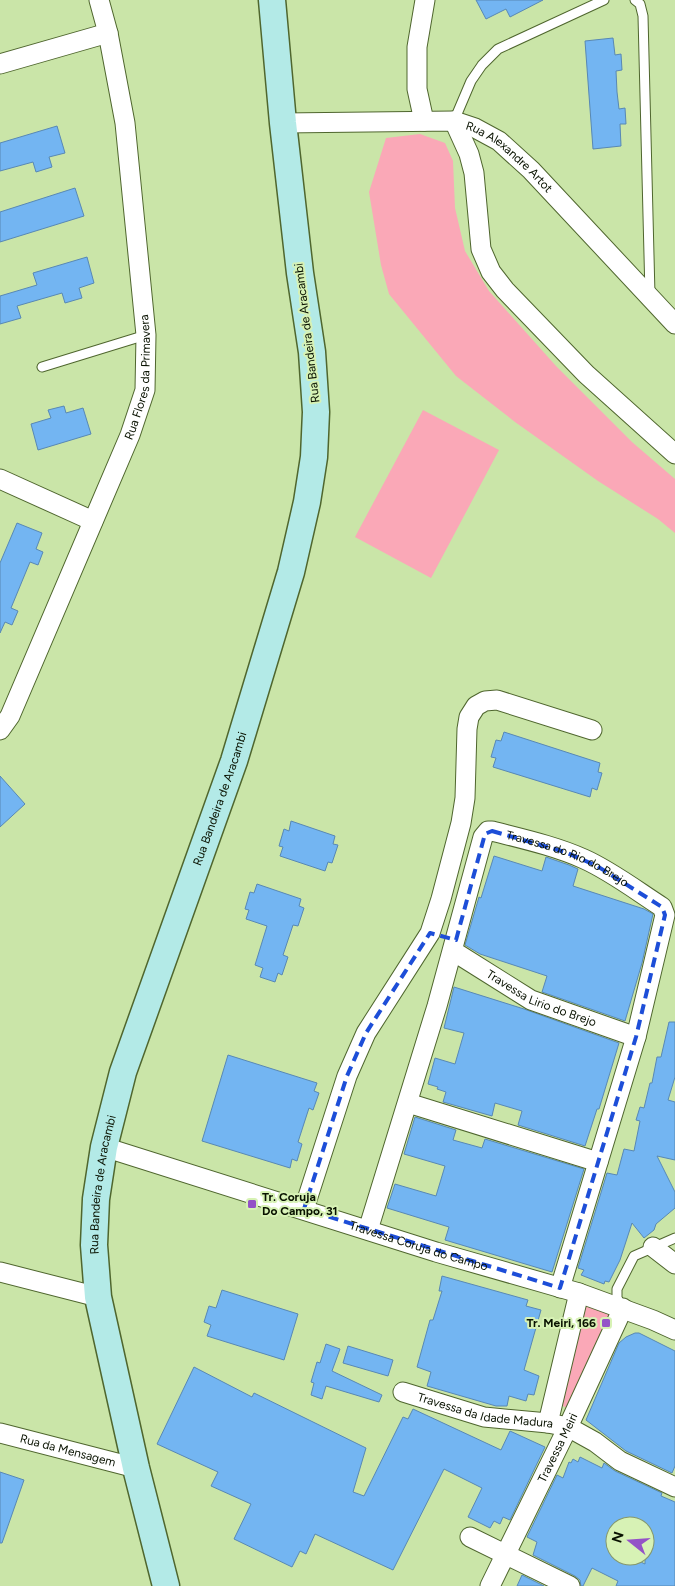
<svg xmlns="http://www.w3.org/2000/svg" width="675" height="1586" viewBox="0 0 675 1586" font-family="Figtree,sans-serif">
	<rect width="100%" height="100%" fill="#cae5a8"/>
	<g fill="#faa8b7">
		<path d="M420 134 445 143 453 161 455 208 465 251 489 291 556 366 632 442 675 479V533L658 519 598 481 515 422 456 376 389 294 381 265 369 192 386 138Z"/>
		<path d="M423 410 499 450 431 578 355 537Z"/>
		<path d="M584 1304 606 1311 611 1317 573 1411 557 1403Z"/>
	</g>
	<g fill="#73b5f2" stroke="#5888b4" fill-rule="evenodd">
		<path d="M476 0H543L510 17 506 9 486 19Z"/>
		<path d="M613 38 615 55 621 54 622 70 616 71 617 92 619 109 625 108 626 124H620L621 146 593 149 585 41Z"/>
		<path d="M57 126 65 153 49 157 52 167 36 172 33 162 0 171V143Z"/>
		<path d="M75 188 84 216 0 242V212Z"/>
		<path d="M87 257 94 283 79 288 82 298 65 303 62 293 17 306 21 318 0 324V296L37 285 33 273Z"/>
		<path d="M64 406 66 413 83 408 91 434 38 450 31 424 51 418 48 410Z"/>
		<path d="M17 523 42 533 36 549 43 552 38 565 30 562 11 608 18 611 12 625 5 622 0 633V563Z"/>
		<path d="M504 732 600 763 598 772 602 773 597 790 592 788 590 797 493 767 496 758 491 757 496 740 501 741Z"/>
		<path d="M0 776 25 804 0 827Z"/>
		<path d="M291 821 335 836 333 844 338 845 332 863 328 862 325 871 280 856 283 847 279 846 284 829 289 831Z"/>
		<path d="M494 856 542 871 546 857 569 865 578 869 573 886 644 909 653 914 642 963 625 1021 542 992 547 976 480 954 465 945 479 897 481 898Z"/>
		<path d="M257 884 301 899 299 906 304 908 298 926 293 925 283 955 288 957 282 975 278 973 275 982 260 977 263 968 255 965 267 926 246 919 249 910 245 909 250 892 254 893Z"/>
		<path d="M454 987 524 1009 619 1043 599 1109H597L585 1146 518 1125 522 1111 495 1103 492 1116 443 1102 446 1092 437 1089 438 1087 428 1084 435 1058 455 1064 464 1033 444 1028Z"/>
		<path d="M669 1022H675V1077L668 1100 675 1102V1160L657 1156 675 1192V1208L656 1224 654 1230 644 1238 632 1223 620 1260 609 1282 605 1281 604 1284 581 1275 584 1270 578 1268 607 1173 617 1175 624 1149 634 1151 640 1121 636 1120 640 1107 644 1108 650 1083H652L657 1057H661Z"/>
		<path d="M228 1055 317 1083 314 1091 319 1093 313 1110 309 1108 298 1142 302 1144 297 1161 292 1159 290 1168 202 1141Z"/>
		<path d="M415 1117 456 1130 453 1140 482 1148 485 1139 584 1169 552 1272 445 1240 449 1227 387 1208 395 1184 436 1196 445 1166 404 1154Z"/>
		<path d="M442 1276 528 1300 526 1306 541 1310 524 1370 539 1376 534 1395 528 1394 526 1401 509 1396 507 1406H496L427 1386 431 1372 417 1367 430 1320H433L442 1291H439Z"/>
		<path d="M222 1290 298 1314 284 1360 207 1336 211 1325 204 1322 209 1306 216 1308Z"/>
		<path d="M635 1333H639L675 1351V1466L672 1473 626 1451 586 1420 619 1343 626 1337Z"/>
		<path d="M326 1344 340 1349 332 1371 382 1395 379 1402 326 1386 322 1399 311 1395 314 1383 311 1382 317 1362 320 1363Z"/>
		<path d="M348 1346 393 1360 388 1376 343 1363Z"/>
		<path d="M194 1367 252 1397 254 1393 366 1448 353 1492 364 1496 403 1417 408 1419 413 1409 501 1450 510 1431 545 1447 510 1520 503 1517 500 1524 494 1521 490 1528 468 1517 482 1488 444 1469 393 1570 315 1534 306 1554 300 1551 292 1567 234 1539 251 1504 211 1486 218 1472 157 1444Z"/>
		<path d="M580 1457 602 1468 604 1463 615 1471 662 1493 661 1496 675 1502V1586H616L618 1581 592 1568 583 1586H581L580 1580 575 1576 533 1555 537 1542 527 1537 557 1475 563 1478 569 1462 571 1463 573 1459 578 1462ZM615 1526H645V1564L628 1556H615V1549L612 1548 615 1541Z"/>
		<path d="M0 1472 24 1480 2 1543H0Z"/>
		<path d="M522 1575 544 1586H517Z"/>
	</g>
	<g fill="none" stroke-linecap="round" stroke-linejoin="round">
		<g stroke="#4f662e" stroke-width="11">
			<g id="lane">
				<path d="M635 0 640 4 643 16 650 295"/>
				<path d="M454 121 471 81 482 65 498 49 604 0"/>
				<path d="M42 367 146 335"/>
				<path d="M622 1307 617 1298V1289L634 1256 675 1238"/>
			</g>
		</g>
		<g stroke="#4f662e" stroke-width="21">
			<g id="street">
				<path d="M0 64 108 33"/>
				<path d="M424 121 417 89V47L425 0"/>
				<path d="M454 121 469 154 474 173 481 249 491 272 505 290 586 374 675 454"/>
				<path id="s1" d="M283 123 454 121 475 128 499 141 531 170 675 324"/>
				<path d="M0 479 93 521"/>
				<path id="s2" d="M0 730 10 716 130 435 145 390 146 335 125 123 108 33 99 0"/>
				<path id="s3" d="M453 951 531 1000 636 1037"/>
				<path d="M408 1103 598 1162"/>
				<path id="s4" d="M104 1147 436 1252 579 1293 653 1320 675 1330"/>
				<path d="M304 1209 347 1076 366 1033 430 933 441 899 461 823 465 798 467 729 469 717 476 706 485 701 497 700 592 730"/>
				<path id="s5" d="M368 1230 437 1006 483 837 488 831H492C523 839 555 846 584 859 611 871 637 891 662 907L665 915 636 1037 560 1288"/>
				<path d="M653 1247 675 1264"/>
				<path d="M0 1272 98 1297"/>
				<path id="s6" d="M403 1392 484 1417 548 1423 568 1427 595 1442 620 1461 675 1487"/>
				<path d="M548 1423 579 1293"/>
				<path id="s7" d="M0 1433 136 1468"/>
				<path d="M470 1537 570 1586"/>
				<path id="s8" d="M490 1586 568 1427 623 1308"/>
			</g>
		</g>
		<g stroke="#4f662e" stroke-width="29">
			<g id="secondary">
				<path id="s9" d="M166 1586 136 1468 98 1297 94 1245 96 1199 104 1147 123 1072 234 761 291 572 307 502 314 457 316 412 312 352 300 273 283 123 272 0"/>
			</g>
		</g>
		<use href="#lane" stroke="#fff" stroke-width="9"/>
		<use href="#street" stroke="#fff" stroke-width="19"/>
		<use href="#secondary" stroke="#b3eae7" stroke-width="26"/>
	</g>
	<path fill="none" stroke="#1d4ed8" stroke-width="4" stroke-dasharray="10 6" stroke-linejoin="round" d="M492 831 565 852 597 866 662 907 665 915 636 1037 560 1288 304 1209 347 1076 366 1033 430 933 456 940 485 834Z"/>
	<g fill="#9452c7" stroke="#d7f2b5" stroke-width="2">
		<rect x="247" y="1199" width="10" height="10" rx="2.5"/>
		<rect x="601" y="1318" width="10" height="10" rx="2.5"/>
	</g>
	<g text-anchor="middle" stroke-width="4" stroke-linejoin="round" paint-order="stroke">
		<g font-size="12" fill="#091200" stroke="#d7f2b5">
			<text dy="4" stroke="none"><textPath href="#s1" startOffset="238">Rua Alexandre Artot</textPath></text>
			<text transform="translate(307 333) rotate(-97)" y="4">Rua Bandeira de Aracambi</text>
			<text dy="4" stroke="none"><textPath href="#s2" startOffset="382">Rua Flores da Primavera</textPath></text>
			<text dy="4" stroke="none"><textPath href="#s9" startOffset="815">Rua Bandeira de Aracambi</textPath></text>
			<text dy="4" stroke="none"><textPath href="#s5" startOffset="502">Travessa do Rio do Brejo</textPath></text>
			<text dy="4" stroke="none"><textPath href="#s3" startOffset="101">Travessa Lirio do Brejo</textPath></text>
			<text dy="4" stroke="none"><textPath href="#s9" startOffset="410">Rua Bandeira de Aracambi</textPath></text>
			<text dy="4" stroke="none"><textPath href="#s4" startOffset="330">Travessa Coruja do Campo</textPath></text>
			<text dy="4" stroke="none"><textPath href="#s6" startOffset="85">Travessa da Idade Madura</textPath></text>
			<text dy="4" stroke="none"><textPath href="#s8" startOffset="154">Travessa Meiri</textPath></text>
			<text dy="4" stroke="none"><textPath href="#s7" startOffset="70">Rua da Mensagem</textPath></text>
		</g>
		<g font-size="12" font-weight="bold" fill="#091200" stroke="#d7f2b5" text-anchor="start">
			<text x="262" y="1201">Tr. Coruja<tspan x="262" dy="14">Do Campo, 31</tspan></text>
			<text x="596" y="1327" text-anchor="end">Tr. Meiri, 166</text>
		</g>
	</g>
	<g transform="translate(630 1541) rotate(287)"><circle r="24" fill="#d7f2b5" stroke="#85986d"/>
	<path d="M0-4L9 19L0 12L-9 19Z" fill="#9452c7"/>
	<text y="-8" font-size="14" font-weight="bold" text-anchor="middle" fill="#091200">N</text>
	</g>
</svg>
